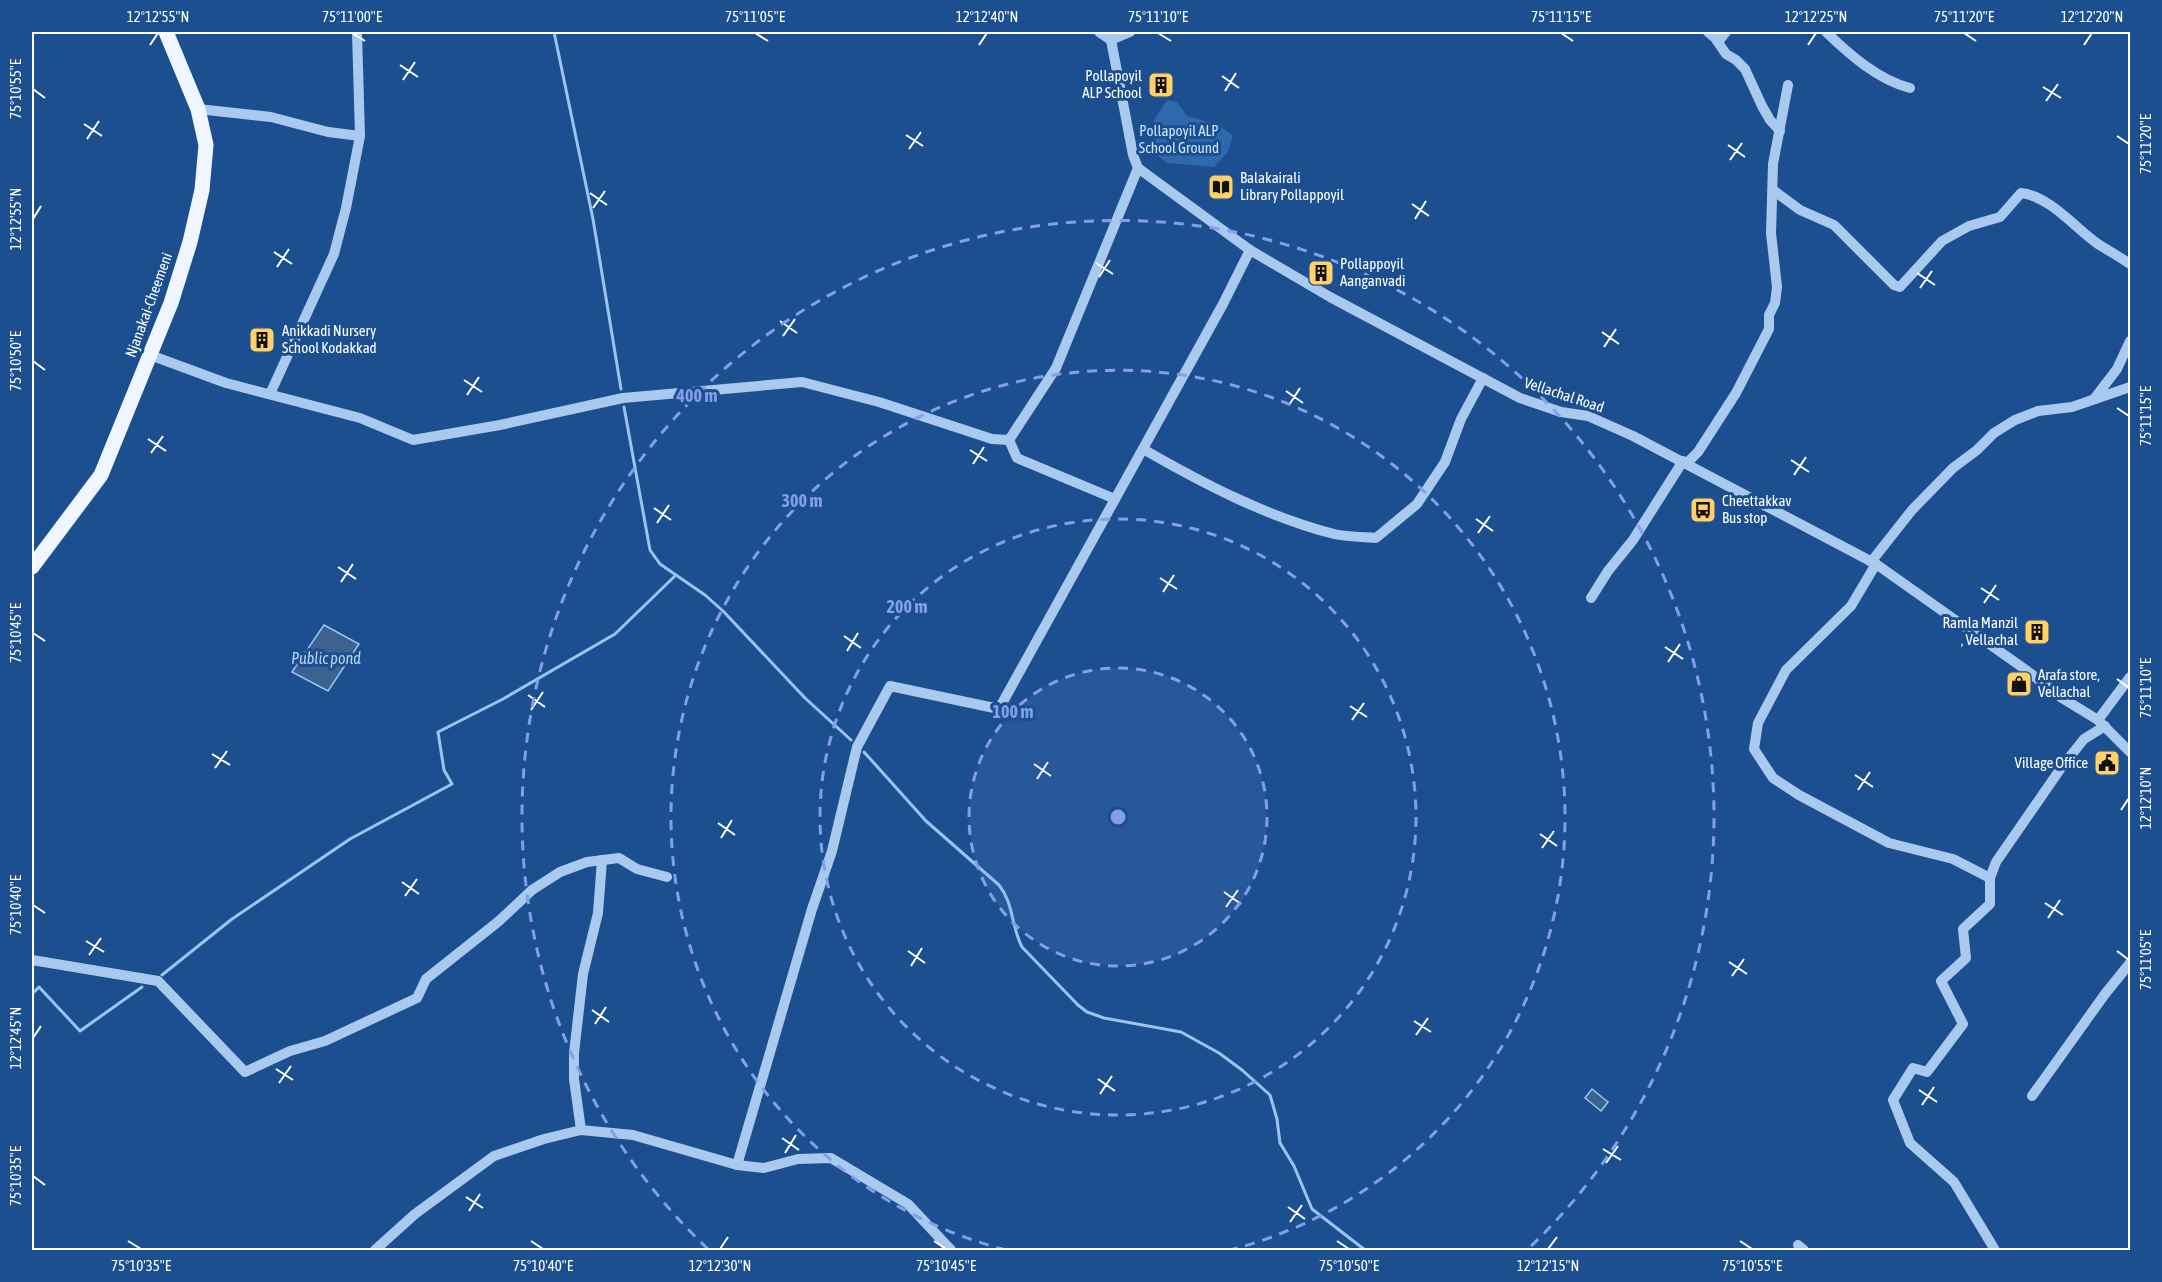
<svg xmlns="http://www.w3.org/2000/svg" width="2162" height="1282" viewBox="0 0 2162 1282" font-family="'Asap Condensed',sans-serif">
	<rect width="100%" height="100%" fill="#1b4f8f"/>
	<path fill="#2e69ad" d="M1167 100 1177 102 1187 116 1216 124 1233 135 1228 152 1214 167 1167 163 1154 153V120Z"/>
	<g fill="#3c6290" stroke="#9cc4f0" stroke-width="1.5">
		<path d="M324 625 359 644 328 691 292 672Z"/>
		<path d="M1592 1089 1608 1102 1601 1111 1585 1098Z"/>
	</g>
	<g fill="none" stroke-linecap="round" stroke-linejoin="round">
		<g stroke="#9cc4f0" stroke-width="3">
			<path d="M554 32 593 219 621 389"/>
			<path d="M624 407 650 550 660 564 705 595 723 611 805 698 851 740"/>
			<path d="M864 752 926 821 999 885C1014 904 1011 926 1022 947L1078 1005 1087 1012 1104 1018 1181 1032 1219 1053 1242 1070 1270 1095 1277 1119 1280 1143 1294 1166 1312 1209 1365 1250"/>
			<path d="M162 975 232 919 350 839 452 784 444 770 438 732 503 699 615 634 676 575"/>
			<path d="M32 994 39 987 80 1031 142 987"/>
		</g>
		<g stroke="#a9c9ee" stroke-width="10">
			<path d="M1099 32 1111 40 1133 155 1138 168 1250 250 1330 297 1520 398 1561 412 1588 416 1633 436 1876 564 2026 670 2062 698 2098 720 2130 752"/>
			<path d="M1708 32 1715 38 1726 54 1736 60 1745 69 1762 106 1770 120 1780 131"/>
			<path d="M1826 32C1849 54 1878 80 1910 88"/>
			<path d="M1111 40 1130 32"/>
			<path d="M1718 42 1726 32"/>
			<path d="M198 109 271 117 328 132 360 136 357 32"/>
			<path d="M1773 190 1800 210 1834 225 1894 285 1900 287 1942 241 1969 226 2000 217 2021 193C2050 196 2076 229 2098 244 2109 251 2120 257 2130 264"/>
			<path d="M150 355 226 383 360 418 413 440 500 425 623 398 802 382 879 402 992 439 1009 440 1056 368 1138 168"/>
			<path d="M270 394 334 254 346 208 360 136"/>
			<path d="M2094 399 2117 369 2130 341"/>
			<path d="M1009 440 1017 458 1115 499"/>
			<path d="M1143 449C1202 483 1267 517 1334 534 1347 537 1362 537 1376 538L1417 504 1445 462 1461 419 1483 378"/>
			<path d="M1687 463 1698 452 1736 393 1769 329V315L1775 303 1777 287 1771 233 1773 164 1788 85"/>
			<path d="M1871 562 1912 510 1953 468 1977 450 1994 433 2015 420 2038 411 2072 407 2130 387"/>
			<path d="M1876 564 1851 606 1786 670 1758 723 1754 749 1773 778 1799 795 1889 843 1953 859 1990 878 1996 862 2061 768 2084 739 2105 726"/>
			<path d="M1591 598 1608 571 1633 540 1683 461"/>
			<path d="M2098 720 2130 677"/>
			<path d="M1990 878V904L1963 929 1966 958 1941 981 1963 1024 1927 1072 1913 1068 1893 1100 1910 1143 1954 1182 1995 1250"/>
			<path d="M32 960 158 981 245 1072 290 1051 325 1041 417 998 426 979 499 921 532 890 560 872 587 862 619 858 637 869 667 877"/>
			<path d="M2032 1096 2105 994 2130 963"/>
			<path d="M581 1130 574 1079V1053L583 974 598 913 602 860"/>
			<path d="M737 1165 812 909 832 851 857 747 890 686 999 709 1223 304 1250 250"/>
			<path d="M1798 1245 1804 1250"/>
			<path d="M375 1250 415 1214 494 1156 544 1139 581 1130 633 1135 737 1165 764 1168 798 1159 831 1158 908 1204 951 1250"/>
		</g>
		<path stroke="#f0f6ff" stroke-width="15" d="M32 567 101 475 171 303 190 242 202 190 206 145 198 109 166 32"/>
	</g>
	<path fill="none" stroke="#fff" stroke-width="2" d="M352 33 365 41M755 33 768 41M1158 33 1171 41M1561 33 1573 41M1964 33 1976 41M150 45 158 33M979 45 987 33M1808 45 1816 33M2084 45 2092 33M400 65 418 77M1222 76 1239 88M403 80 415 62M2043 87 2061 98M33 89 45 98M1225 91 1236 73M2046 101 2058 84M84 124 102 136M906 135 923 146M2117 136 2129 144M87 139 99 121M1728 145 1745 157M909 149 921 132M1730 160 1742 143M590 193 607 205M1412 204 1429 216M593 208 605 191M33 219 41 206M1415 219 1426 201M274 252 292 264M1096 263 1113 274M277 267 289 249M1917 273 1935 285M1099 277 1110 260M1920 288 1932 271M780 321 797 333M1602 332 1619 344M783 336 795 319M1604 347 1616 329M33 361 45 370M464 380 482 392M1286 391 1303 403M467 395 479 377M1289 405 1300 388M2117 408 2129 416M148 439 166 451M970 450 987 461M151 453 163 436M1791 460 1809 472M973 464 984 447M1794 475 1806 457M654 508 671 520M1476 519 1493 531M657 523 669 505M1478 533 1490 516M338 567 356 579M1160 578 1177 589M341 582 353 564M1981 588 1999 600M1163 592 1174 575M1984 603 1996 585M33 633 45 641M844 636 861 648M1665 647 1683 659M847 651 858 633M1668 662 1680 644M2117 679 2129 688M528 695 545 707M1350 706 1367 717M531 710 543 692M1352 720 1364 703M212 754 230 765M1034 764 1051 776M215 768 227 751M1855 775 1873 787M1037 779 1048 762M1858 790 1870 772M2121 810 2129 798M718 823 735 835M1540 834 1557 846M721 838 732 820M1542 848 1554 831M402 882 419 894M1224 892 1241 904M405 896 417 879M2045 903 2063 915M33 905 45 913M1226 907 1238 890M2048 918 2060 900M86 941 104 952M908 951 925 963M2117 951 2129 960M89 955 101 938M1729 962 1747 974M911 966 922 948M1732 976 1744 959M592 1010 609 1022M1414 1021 1431 1032M595 1024 606 1007M1416 1035 1428 1018M33 1038 41 1026M276 1069 293 1080M1098 1079 1115 1091M279 1083 291 1066M1919 1090 1937 1102M1100 1094 1112 1076M1922 1105 1934 1087M782 1138 799 1150M1603 1149 1621 1160M785 1153 796 1135M1606 1163 1618 1146M33 1176 45 1185M466 1197 483 1208M1288 1207 1305 1219M469 1211 480 1194M1290 1222 1302 1205M128 1241 141 1249M531 1241 543 1249M934 1241 946 1249M1337 1241 1349 1249M1740 1241 1752 1249M720 1249 728 1237M1548 1249 1557 1237"/>
	<circle cx="1118" cy="817" r="149" fill="#839eea" fill-opacity=".12"/>
	<g fill="none" stroke="#839eea" stroke-width="3" stroke-dasharray="10 8">
		<circle cx="1118" cy="817" r="149"/>
		<circle cx="1118" cy="817" r="298"/>
		<path d="M1006 1250A447 447 0 1 1 1230 1250"/>
		<path d="M708 1249A596 596 0 1 1 1528 1249"/>
	</g>
	<defs>
		<g id="building-square" transform="scale(1.35)"><rect x="-9" y="-9" width="18" height="18" rx="4" fill="#ffd166" stroke="#1b4f8f"/><path d="M-4-6H4V6H1V3H-1V6H-4ZM-2.5-4.3h1.7v1.8h-1.7ZM.8-4.3h1.7v1.8H.8ZM-2.5-1h1.7V.8h-1.7ZM.8-1h1.7V.8H.8Z" fill="#111"/></g>
		<g id="library-square" transform="scale(1.35)"><rect x="-9" y="-9" width="18" height="18" rx="4" fill="#ffd166" stroke="#1b4f8f"/><path d="M-6-4Q-3-5.5-.7-3.5V5Q-3 3-6 4ZM6-4Q3-5.5 .7-3.5V5Q3 3 6 4Z" fill="#111"/></g>
		<g id="bus-square" transform="scale(1.35)"><rect x="-9" y="-9" width="18" height="18" rx="4" fill="#ffd166" stroke="#1b4f8f"/><path d="M-5-6H5V4H4V6H2V4H-2V6H-4V4H-5ZM-3.5-4V0h7V-4ZM-3.5 1.2v1.5H-2V1.2ZM2 1.2v1.5H3.5V1.2Z" fill="#111"/></g>
		<g id="shop-square" transform="scale(1.35)"><rect x="-9" y="-9" width="18" height="18" rx="4" fill="#ffd166" stroke="#1b4f8f"/><path d="M-5-2.5h2.3a2.7 3.5 0 0 1 5.4 0H5L5.5 6h-11ZM-1.5-2.5h3a1.5 2.3 0 0 0-3 0Z" fill="#111"/></g>
		<g id="civic-square" transform="scale(1.35)"><rect x="-9" y="-9" width="18" height="18" rx="4" fill="#ffd166" stroke="#1b4f8f"/><path d="M-.6-6.5H3V-4.5H.6V-3L4-1V1h2V6H-6V1h2V-1L-.6-3ZM-1.2 2.5V6h2.4V2.5Z" fill="#111"/></g>
	</defs>
	<g fill-rule="evenodd">
		<use href="#building-square" x="1161" y="85"/>
		<use href="#library-square" x="1221" y="187"/>
		<use href="#building-square" x="1321" y="273"/>
		<use href="#building-square" x="262" y="340"/>
		<use href="#bus-square" x="1703" y="510"/>
		<use href="#building-square" x="2037" y="632"/>
		<use href="#shop-square" x="2019" y="684"/>
		<use href="#civic-square" x="2107" y="763"/>
	</g>
	<g text-anchor="middle" stroke-width="6" stroke-linejoin="round" paint-order="stroke">
		<g font-size="15" fill="#fff" stroke="#1b4f8f" text-anchor="start">
			<text x="1142" y="81" text-anchor="end">Pollapoyil<tspan x="1142" dy="17">ALP School</tspan></text>
			<text x="1240" y="183">Balakairali<tspan x="1240" dy="17">Library Pollappoyil</tspan></text>
			<text x="1340" y="269">Pollappoyil<tspan x="1340" dy="17">Aanganvadi</tspan></text>
			<text x="282" y="336">Anikkadi Nursery<tspan x="282" dy="17">School Kodakkad</tspan></text>
			<text x="1722" y="506">Cheettakkav<tspan x="1722" dy="17">Bus stop</tspan></text>
			<text x="2018" y="628" text-anchor="end">Ramla Manzil<tspan x="2018" dy="17">, Vellachal</tspan></text>
			<text x="2038" y="680">Arafa store,<tspan x="2038" dy="17">Vellachal</tspan></text>
			<text x="2088" y="768" text-anchor="end">Village Office</text>
		</g>
		<g font-size="15" fill="#cfe3fa" stroke="#1b4f8f">
			<text x="1179" y="136">Pollapoyil ALP<tspan x="1179" dy="17">School Ground</tspan></text>
		</g>
		<g font-size="15" fill="#fff" stroke="#1b4f8f">
			<text transform="translate(149 305) rotate(-70)" y="5">Njanakai-Cheemeni</text>
			<text transform="translate(1564 395) rotate(18)" y="5">Vellachal Road</text>
		</g>
		<g font-size="16" font-style="italic" fill="#b5d3f5" stroke="#1b4f8f">
			<text x="326" y="664">Public pond</text>
		</g>
	</g>
	<circle cx="1118" cy="817" r="9" fill="#839eea" stroke="#1b4f8f" stroke-width="3"/>
	<g font-size="18" text-anchor="middle" font-weight="bold" fill="#839eea" stroke="#1b4f8f" stroke-width="6" stroke-linejoin="round" paint-order="stroke">
		<text x="697" y="402">400 m</text>
		<text x="802" y="507">300 m</text>
		<text x="907" y="613">200 m</text>
		<text x="1013" y="718">100 m</text>
	</g>
	<rect width="2162" height="1282" fill="none" stroke="#1b4f8f" stroke-width="66"/>
	<rect x="33" y="33" width="2096" height="1216" fill="none" stroke="#fff" stroke-width="2"/>
	<g font-size="15" text-anchor="middle" fill="#fff">
		<text x="158" y="22">12°12'55"N</text>
		<text x="352" y="22">75°11'00"E</text>
		<text x="755" y="22">75°11'05"E</text>
		<text x="987" y="22">12°12'40"N</text>
		<text x="1158" y="22">75°11'10"E</text>
		<text x="1561" y="22">75°11'15"E</text>
		<text x="1816" y="22">12°12'25"N</text>
		<text x="1964" y="22">75°11'20"E</text>
		<text x="2092" y="22">12°12'20"N</text>
		<text transform="translate(16 89) rotate(-90)" y="5">75°10'55"E</text>
		<text transform="translate(2146 144) rotate(-90)" y="5">75°11'20"E</text>
		<text transform="translate(16 219) rotate(-90)" y="5">12°12'55"N</text>
		<text transform="translate(16 361) rotate(-90)" y="5">75°10'50"E</text>
		<text transform="translate(2146 416) rotate(-90)" y="5">75°11'15"E</text>
		<text transform="translate(16 633) rotate(-90)" y="5">75°10'45"E</text>
		<text transform="translate(2146 688) rotate(-90)" y="5">75°11'10"E</text>
		<text transform="translate(2146 798) rotate(-90)" y="5">12°12'10"N</text>
		<text transform="translate(16 905) rotate(-90)" y="5">75°10'40"E</text>
		<text transform="translate(2146 960) rotate(-90)" y="5">75°11'05"E</text>
		<text transform="translate(16 1038) rotate(-90)" y="5">12°12'45"N</text>
		<text transform="translate(16 1176) rotate(-90)" y="5">75°10'35"E</text>
		<text x="141" y="1271">75°10'35"E</text>
		<text x="543" y="1271">75°10'40"E</text>
		<text x="720" y="1271">12°12'30"N</text>
		<text x="946" y="1271">75°10'45"E</text>
		<text x="1349" y="1271">75°10'50"E</text>
		<text x="1548" y="1271">12°12'15"N</text>
		<text x="1752" y="1271">75°10'55"E</text>
	</g>
</svg>
